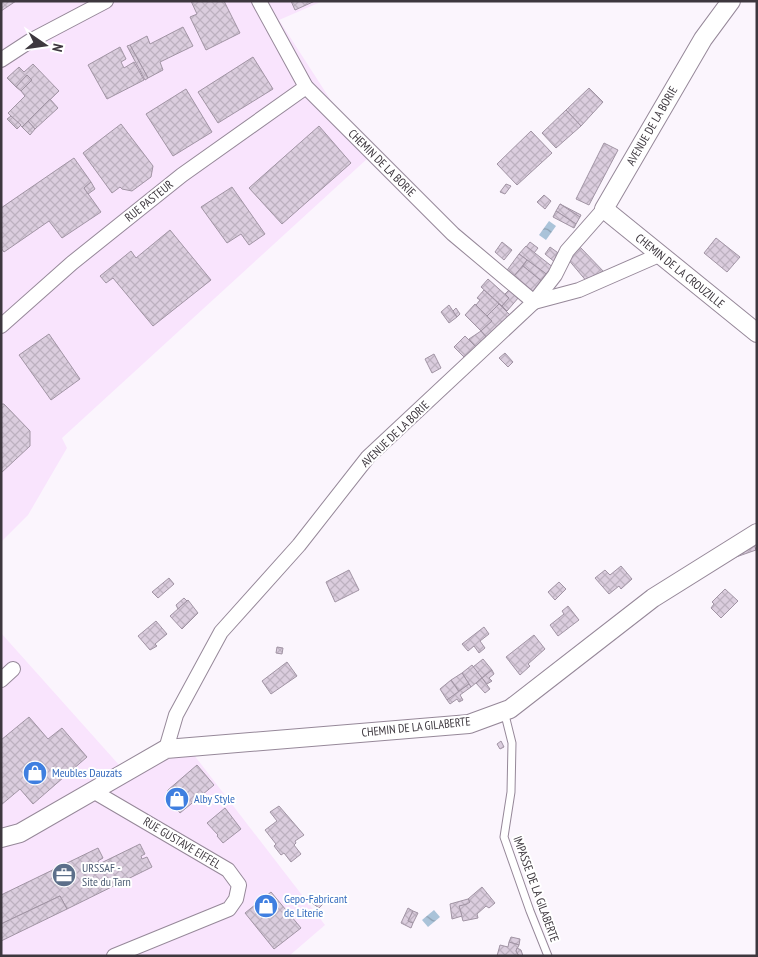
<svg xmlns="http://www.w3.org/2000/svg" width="758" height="957" viewBox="0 0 758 957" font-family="'PT Sans Narrow',sans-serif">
	<defs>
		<pattern id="water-waves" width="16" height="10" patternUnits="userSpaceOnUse" patternTransform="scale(1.25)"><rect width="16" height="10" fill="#aac3d9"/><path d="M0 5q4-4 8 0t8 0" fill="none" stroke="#8c9fb1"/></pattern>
		<pattern id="building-cross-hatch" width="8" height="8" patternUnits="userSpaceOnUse" patternTransform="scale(1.25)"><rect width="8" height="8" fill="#dbcdde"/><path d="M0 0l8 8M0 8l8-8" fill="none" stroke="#bdb1c0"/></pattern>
	</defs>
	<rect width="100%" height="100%" fill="#fbf5fd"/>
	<g fill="#f9e4fd">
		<path d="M1 1H323L279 20 368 158 62 438 67 448 28 515 1 542Z"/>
		<path d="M1 633 120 766 194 755 325 925 289 956H1Z"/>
	</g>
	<g fill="url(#water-waves)">
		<path d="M549 221 556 226 546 240 539 235Z"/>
		<path d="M434 910 440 917 428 927 422 920Z"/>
	</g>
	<g fill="url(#building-cross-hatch)" stroke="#a194a4">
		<path d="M1 1H16L1 11Z"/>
		<path d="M191 1H224L240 33 206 50 190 17 197 14Z"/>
		<path d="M291 1H315L295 10Z"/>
		<path d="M183 27 193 46 160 62 163 70 148 78 130 45 147 36 150 44Z"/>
		<path d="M130 45 148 78 145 80 127 46Z"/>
		<path d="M120 47 126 59 121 62 124 68 134 62 144 80 107 99 88 65Z"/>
		<path d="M253 57 273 89 218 123 198 92Z"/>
		<path d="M33 64 59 91 22 127 8 113 25 96 21 91 32 80 27 75 16 87 7 78 19 67 24 72Z"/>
		<path d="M27 75 32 80 21 91 16 87Z"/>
		<path d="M589 88 603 102 581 126 566 110Z"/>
		<path d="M186 89 212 132 173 156 146 114Z"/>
		<path d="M50 99 58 108 35 129 28 121Z"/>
		<path d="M566 110 581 126 556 148 542 133Z"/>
		<path d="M11 116 21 125 17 129 7 119Z"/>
		<path d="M28 121 35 129 30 135 22 127Z"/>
		<path d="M121 124 153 166 151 177 132 191 122 189 120 187 112 193 83 153Z"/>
		<path d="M319 126 351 163 282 224 249 188Z"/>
		<path d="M531 131 552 153 517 185 497 164Z"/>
		<path d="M604 143 618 150 589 205 576 199Z"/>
		<path d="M74 158 91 182 84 188 101 212 62 238 49 221 4 252 1 248V208Z"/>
		<path d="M91 182 95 189 88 194 84 188Z"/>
		<path d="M506 184 511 186 505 194 500 192Z"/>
		<path d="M232 187 265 234 249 245 241 234 227 243 201 207Z"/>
		<path d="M544 195 551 201 545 209 537 202Z"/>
		<path d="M560 204 581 215 580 217H578Z"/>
		<path d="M560 204 580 217 576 224 556 211Z"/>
		<path d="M556 211 576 224 574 228 553 217Z"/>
		<path d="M170 230 211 280 153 326 113 278 106 283 100 276 131 251 136 258Z"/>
		<path d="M716 238 740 257 727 272 704 253Z"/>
		<path d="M502 242 512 250 504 260 495 252Z"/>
		<path d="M530 242 538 248 534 253 526 247Z"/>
		<path d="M526 246 554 268 549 276 519 254Z"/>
		<path d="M550 247 561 255 556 263 545 254Z"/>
		<path d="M580 247 606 274 588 283 567 258Z"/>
		<path d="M519 254 527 260 512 279 505 273Z"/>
		<path d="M527 260 549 276 544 283 523 266Z"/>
		<path d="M523 266 544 283 537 295 514 276Z"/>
		<path d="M488 279 509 298 502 306 481 287Z"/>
		<path d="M510 289 519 297 507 311 502 306 509 298 505 294Z"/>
		<path d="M484 290 499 304 487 316 476 305 480 300 477 298Z"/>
		<path d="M475 304 492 321 481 331 465 315Z"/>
		<path d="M499 304 511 316 487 338 481 331 492 321 487 316Z"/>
		<path d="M449 305 457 317 449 323 441 312Z"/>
		<path d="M456 308 460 314 457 317 453 311Z"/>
		<path d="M481 331 487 338 476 347 469 339Z"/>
		<path d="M49 334 80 379 51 400 19 355Z"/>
		<path d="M465 336 476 347 465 358 454 347Z"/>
		<path d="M505 353 513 362 508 367 499 358Z"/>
		<path d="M434 354 441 368 432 373 425 359Z"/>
		<path d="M1 404H4L30 431V446L1 473Z"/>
		<path d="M753 541 756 550 736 557 733 550Z"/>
		<path d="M621 566 632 579 621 589 619 586 609 594 595 578 605 570 610 575Z"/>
		<path d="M349 570 359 590 335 602 326 582Z"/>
		<path d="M169 578 174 584 158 598 152 592Z"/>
		<path d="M559 582 566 589 555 600 548 592Z"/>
		<path d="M725 589 738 601 721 618 711 608 714 604 712 602Z"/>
		<path d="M184 598 187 601 178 609 176 605Z"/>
		<path d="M188 600 198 613 182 629 170 616Z"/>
		<path d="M568 606 579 620 558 636 550 625 564 614 562 611Z"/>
		<path d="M156 621 167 634 155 644 157 646 150 650 138 636Z"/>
		<path d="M484 627 489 634 480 641 485 648 479 653 474 646 468 651 462 644Z"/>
		<path d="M534 635 545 649 528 664 530 666 520 675 506 657Z"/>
		<path d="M277 647 283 648 282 654 276 653Z"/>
		<path d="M483 659 492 670 482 678 473 667Z"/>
		<path d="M287 662 297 676 271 694 262 681Z"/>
		<path d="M472 665 482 678 471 687 462 673Z"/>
		<path d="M492 670 494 674 489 678 492 681 487 684 482 678Z"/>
		<path d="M462 673 469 684 459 691 451 680Z"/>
		<path d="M482 678 490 689 485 693 476 683Z"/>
		<path d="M451 680 459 692 447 700 440 689Z"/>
		<path d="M469 684 471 687 460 695 463 700 459 702 457 699 450 704 447 700Z"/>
		<path d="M29 717 48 739 62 728 87 757 33 804 20 789 1 805V740Z"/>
		<path d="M501 741 504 747 500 749 497 744Z"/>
		<path d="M197 765 214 785 180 813 167 797 168 790Z"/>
		<path d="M279 806 304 835 295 841 296 843 294 845 301 854 291 862 284 853 281 855 274 846 276 844 265 830 277 821 270 812Z"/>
		<path d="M225 808 241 829 223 843 217 836 218 835 207 823Z"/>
		<path d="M140 844 145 854 141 856 142 859 147 857 152 867 67 909 60 896 1 924V895L98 848 103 858 98 861 99 864Z"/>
		<path d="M482 887 495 903 489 908 486 906 477 914 478 918 463 921 459 906 470 902 468 899Z"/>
		<path d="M271 892 301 928 274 949 245 913Z"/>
		<path d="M60 896 67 909 1 941V924Z"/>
		<path d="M316 898 323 904 319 908 312 903Z"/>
		<path d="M468 899 470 902 467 904 459 906 462 916 452 919 450 904Z"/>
		<path d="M408 908 413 911 408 921 413 923 411 928 401 923Z"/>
		<path d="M413 911 418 913 413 923 408 921Z"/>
		<path d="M511 937 520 939 519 945 509 942Z"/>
		<path d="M509 942 519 945 516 951 519 956H497L500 945 508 947Z"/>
		<path d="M517 948 521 950 523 956H519L516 951Z"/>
	</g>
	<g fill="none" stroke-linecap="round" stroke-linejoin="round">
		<g stroke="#968899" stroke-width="9">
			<path id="service" d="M504 711 512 743 511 792 504 837 530 911 548 956"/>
		</g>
		<g stroke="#968899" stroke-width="16">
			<g id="minor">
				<path d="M259 1 306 87 453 234 534 302"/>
				<path d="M1 60 30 41 106 1"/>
				<path d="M534 302 579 290 659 255"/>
				<path d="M1 326 72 263 182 175 306 87"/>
				<path d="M1 680 13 669"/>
				<path d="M166 749 176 715 221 632 299 545 368 457 534 302 555 275 567 251 604 209"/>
				<path d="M93 791 228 870 239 885 236 899 229 909 114 956"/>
			</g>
		</g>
		<g stroke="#968899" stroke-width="20">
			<g id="tertiary">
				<path d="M731 1 703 39 604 209 757 333"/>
				<path d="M1 838 20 833 166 749 469 724 510 709 653 598 757 533"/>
			</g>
		</g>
		<use href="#service" stroke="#fff" stroke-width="7"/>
		<use href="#minor" stroke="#fff" stroke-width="14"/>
		<use href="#tertiary" stroke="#fff" stroke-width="18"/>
	</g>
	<defs>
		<g id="shop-disc" transform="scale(1.25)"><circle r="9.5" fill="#3f7fe0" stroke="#fff"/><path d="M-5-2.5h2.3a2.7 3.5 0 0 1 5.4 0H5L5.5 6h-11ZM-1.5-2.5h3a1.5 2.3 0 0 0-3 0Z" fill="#fff"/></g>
		<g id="office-disc" transform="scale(1.25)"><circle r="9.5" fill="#5c6f8a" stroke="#fff"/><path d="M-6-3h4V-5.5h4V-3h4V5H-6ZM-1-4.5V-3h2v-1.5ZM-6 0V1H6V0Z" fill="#fff"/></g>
	</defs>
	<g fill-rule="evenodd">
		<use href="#shop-disc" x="35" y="773"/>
		<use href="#shop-disc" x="177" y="799"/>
		<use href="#office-disc" x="64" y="875"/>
		<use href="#shop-disc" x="266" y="906"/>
	</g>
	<g text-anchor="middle" stroke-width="4" stroke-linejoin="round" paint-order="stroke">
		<g font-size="12" fill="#3d373e" stroke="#fff">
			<text transform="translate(652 126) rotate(-60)" y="4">AVENUE DE LA BORIE</text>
			<text transform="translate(382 163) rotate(45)" y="4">CHEMIN DE LA BORIE</text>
			<text transform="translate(149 201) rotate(-39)" y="4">RUE PASTEUR</text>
			<text transform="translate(680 271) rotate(39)" y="4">CHEMIN DE LA CROUZILLE</text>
			<text transform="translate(395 434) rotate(-44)" y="4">AVENUE DE LA BORIE</text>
			<text transform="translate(416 727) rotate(-6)" y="4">CHEMIN DE LA GILABERTE</text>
			<text transform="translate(182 843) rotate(31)" y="4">RUE GUSTAVE EIFFEL</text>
			<text transform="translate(536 889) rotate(70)" y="4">IMPASSE DE LA GILABERTE</text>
		</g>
		<g font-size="12" fill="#366cbe" stroke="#fff" text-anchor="start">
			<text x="52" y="777">Meubles Dauzats</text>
			<text x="194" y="803">Alby Style</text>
			<text x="284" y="903">Gepo-Fabricant<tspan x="284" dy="14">de Literie</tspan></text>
		</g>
		<g font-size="12" fill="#4e5e75" stroke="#fff" text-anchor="start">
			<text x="82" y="872">URSSAF -<tspan x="82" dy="14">Site du Tarn</tspan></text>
		</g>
	</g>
	<rect width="758" height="957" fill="none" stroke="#3d373e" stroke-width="5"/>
	<g transform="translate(45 45) rotate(103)" stroke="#ffffff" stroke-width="4" paint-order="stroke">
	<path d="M0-4L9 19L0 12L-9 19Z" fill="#3d373e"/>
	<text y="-8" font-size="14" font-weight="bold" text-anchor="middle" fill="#3d373e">N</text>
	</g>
</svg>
